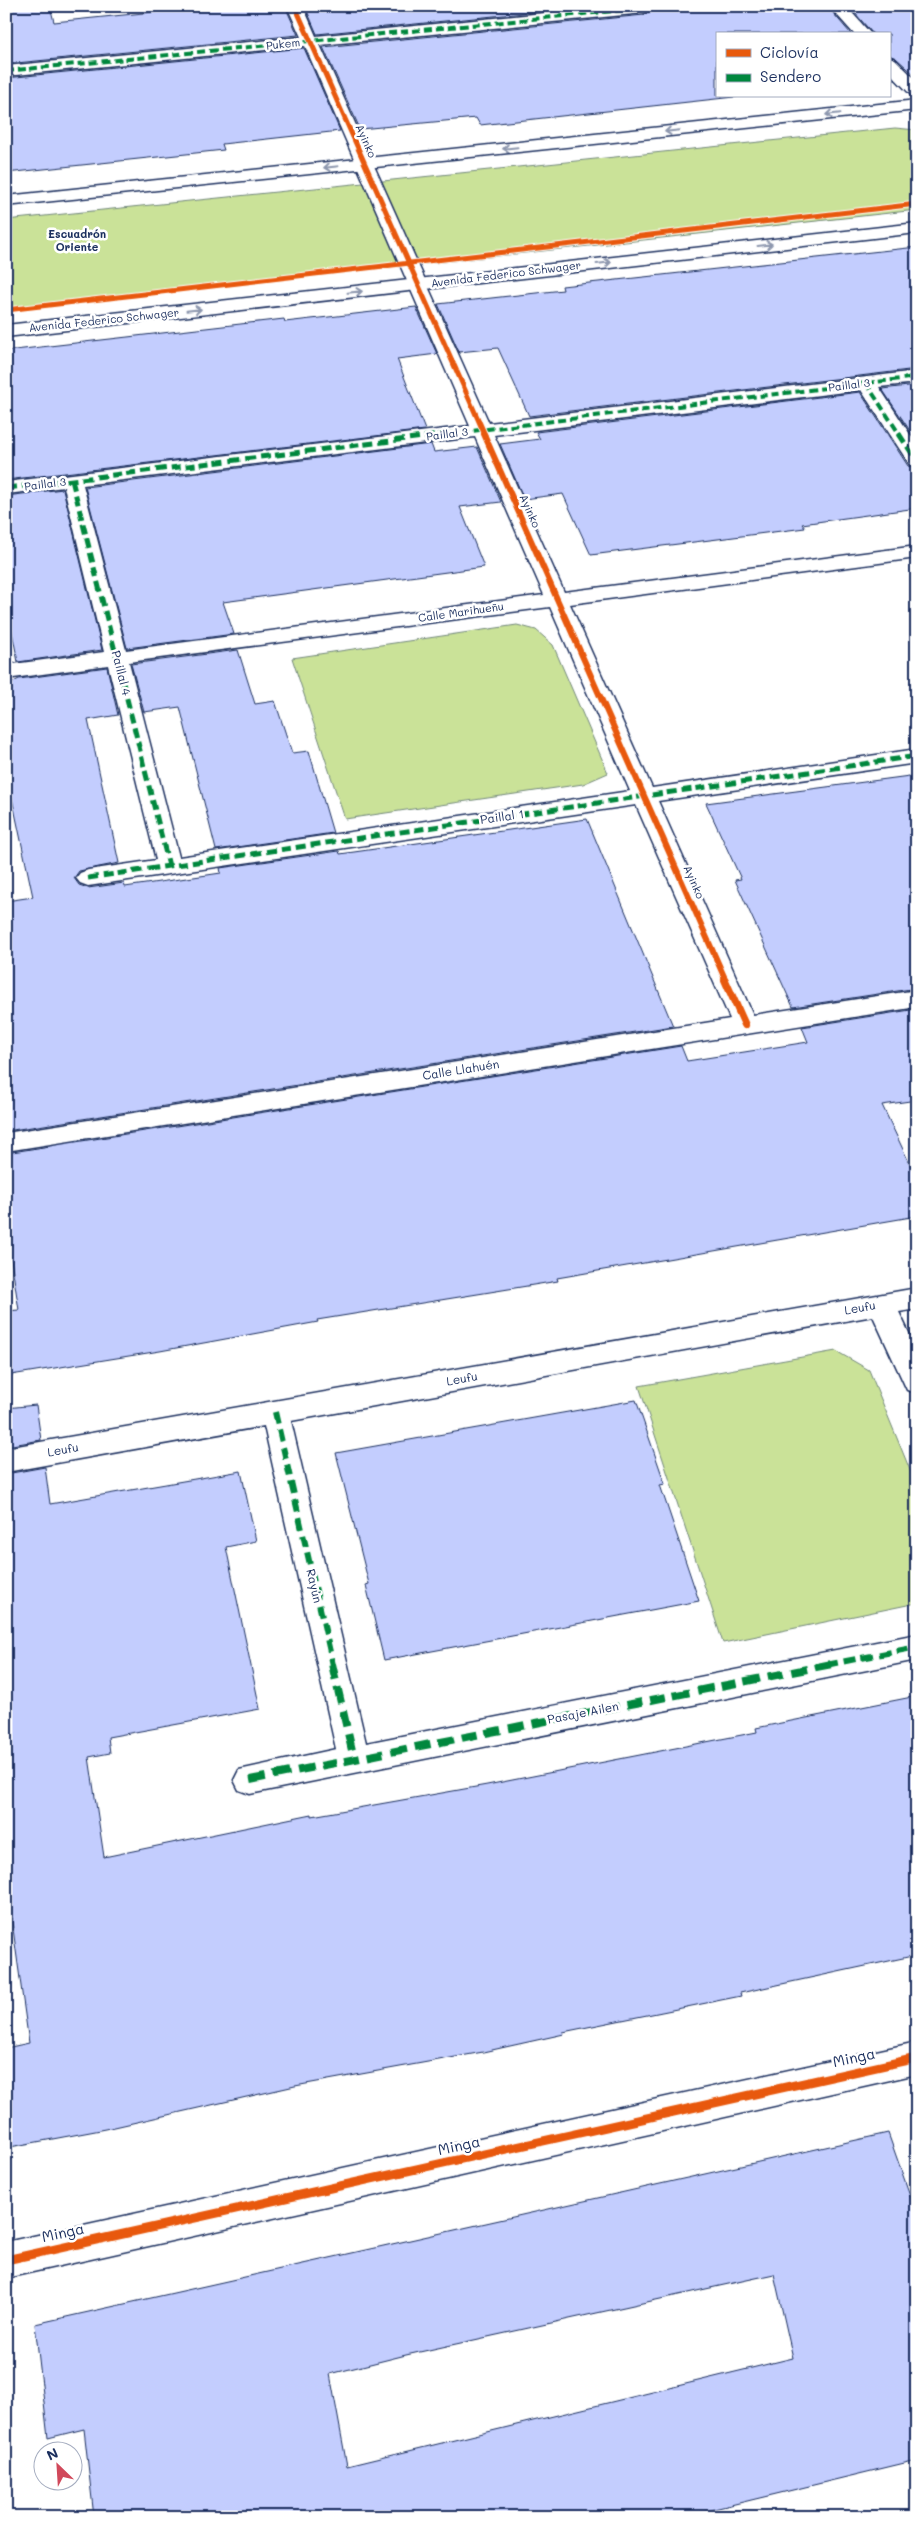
<svg xmlns="http://www.w3.org/2000/svg" width="923" height="2523" viewBox="0 0 923 2523" font-family="Mali,sans-serif">
	<rect width="100%" height="100%" fill="#fff"/>
	<filter id="ink" filterUnits="userSpaceOnUse"><feTurbulence type="fractalNoise" baseFrequency=".02" numOctaves="2"/><feDisplacementMap in="SourceGraphic" scale="10" xChannelSelector="R" yChannelSelector="G"/><feConvolveMatrix kernelMatrix="1 2 1 2 8 2 1 2 1" color-interpolation-filters="sRGB"/></filter>
	<g filter="url(#ink)">
		<g fill="#cae298" stroke="#72887b">
			<path d="M895 128 917 130V210L6 310V220Z"/>
			<path d="M517 625 536 630 553 645 608 773 583 784 345 819 292 658Z"/>
			<path d="M836 1351 869 1370 917 1487V1603L723 1643 639 1386Z"/>
		</g>
		<g fill="#c3cdfe" stroke="#1b2f5e" fill-rule="evenodd">
			<path d="M6 6H50L54 22 213 6H285L298 35 6 64Z"/>
			<path d="M305 6H592L317 34Z"/>
			<path d="M652 6H827L851 34H717V96H743L480 125 476 118 360 129 323 47 644 15 653 10Z"/>
			<path d="M849 6H917V77L896 58 889 55V34H873Z"/>
			<path d="M304 48 340 131 222 144 224 150 6 173V78Z"/>
			<path d="M917 247V369L529 416 498 348 459 352 438 304 563 290 562 286Z"/>
			<path d="M416 307 437 354 397 359 425 430 6 480V351L284 319 285 322Z"/>
			<path d="M917 385V441L882 389Z"/>
			<path d="M860 392 908 466 917 469V508L802 524 805 528 591 555 563 494 524 499 500 444 540 439 536 432Z"/>
			<path d="M431 444 434 452 477 447 501 502 460 507 484 567 223 602 234 634 127 648 85 487Z"/>
			<path d="M63 489 102 650 18 662 6 602V496Z"/>
			<path d="M238 650 255 704 275 701 292 753 309 751 333 833 216 850 180 707 144 712 131 664Z"/>
			<path d="M107 667 118 715 88 720 119 863 79 871 74 878 79 885 88 888 124 883 125 887 221 873 220 868 339 851 340 854 587 819 673 1026 6 1131V901L33 897 6 770V686L19 679Z"/>
			<path d="M917 775V988L793 1007 735 880 741 879 706 803Z"/>
			<path d="M917 1009V1100L882 1105 917 1179V1216L557 1278 558 1281 317 1320 318 1322 160 1351 11 1375 6 1344V1311L19 1310 6 1228V1153L681 1046 687 1061 808 1042 802 1027Z"/>
			<path d="M636 1400 665 1484 660 1485 699 1601 384 1660 366 1585 369 1584 336 1453Z"/>
			<path d="M36 1405 41 1440 6 1446V1408Z"/>
			<path d="M45 1467 50 1504 241 1471 256 1541 226 1547 260 1709 108 1737 110 1753 89 1757 104 1857 312 1814V1816L487 1785 757 1732 756 1728 917 1696V1955L740 1993 741 1996 563 2032 564 2034 483 2052 295 2086 106 2129 10 2147 6 2116V2048L29 2043 6 1879V1474Z"/>
			<path d="M888 2133 917 2215V2460L681 2517H94L84 2429 48 2438 35 2324ZM774 2274 793 2358 347 2466 330 2374 406 2355Z"/>
		</g>
		<g fill="none" stroke-linecap="round" stroke-linejoin="round">
			<g stroke="#1b2f5e" stroke-width="3">
				<g id="street">
					<path d="M287 6H303L316 36 613 6 652 8 644 13 320 45 489 423 917 371V383L879 387 917 445V467L910 465 861 390 494 435 564 592 917 546V558L570 604 652 788 917 749V763L658 801 753 1015 917 990V1007L6 1151V1133L730 1019 636 805 88 886 80 883 76 878 80 873 88 870 156 860 108 665 6 679V665L104 652 64 487 7 494 6 482 470 426 305 46 6 76V66L301 37ZM475 437 544 595 126 650 83 485ZM550 607 630 791 179 857 129 662Z"/>
					<path d="M829 6H846L871 34H854Z"/>
					<path d="M889 57 895 59 917 81V96L911 95 889 72Z"/>
					<path d="M917 1288V1309L899 1312 917 1350V1393L907 1390 873 1316 291 1421 366 1743 917 1634V1660L250 1794 239 1790 234 1780 239 1770 336 1749 264 1426 6 1472V1448Z"/>
					<path d="M917 2042V2074L6 2278V2242Z"/>
				</g>
			</g>
			<g stroke="#1b2f5e" stroke-width="3">
				<g id="secondary">
					<path d="M917 100V110L6 206V196Z"/>
					<path d="M917 223V233L6 337V325Z"/>
				</g>
			</g>
			<use href="#street" fill="#fff" fill-rule="evenodd"/>
			<use href="#secondary" fill="#fff" fill-rule="evenodd"/>
			<g stroke="#00873e" stroke-width="4" stroke-dasharray="8 4" stroke-linecap="butt">
				<path d="M6 71 644 8"/>
				<path d="M866 383 900 435"/>
				<path d="M438 435 917 377"/>
			</g>
			<g stroke="#00873e" stroke-width="5" stroke-dasharray="10 5" stroke-linecap="butt">
				<path d="M899 434 917 461"/>
				<path d="M72 480 169 866"/>
				<path d="M7 488 448 434"/>
				<path d="M88 878 917 756"/>
			</g>
			<g stroke="#00873e" stroke-width="6" stroke-dasharray="12 6" stroke-linecap="butt">
				<path d="M275 1412 333 1665"/>
				<path d="M826 1665 917 1647"/>
			</g>
			<g stroke="#00873e" stroke-width="8" stroke-dasharray="16 8" stroke-linecap="butt">
				<path d="M332 1664 354 1759"/>
				<path d="M250 1780 832 1664"/>
			</g>
			<g stroke="#fff" stroke-width="7">
				<g id="cycleway-far3">
					<path d="M295 6 485 435"/>
					<path d="M6 310 917 204"/>
				</g>
			</g>
			<g stroke="#fff" stroke-width="9">
				<path id="cycleway-far2" d="M484 434 726 981"/>
			</g>
			<g stroke="#fff" stroke-width="11">
				<path id="cycleway-far1" d="M725 980 745 1025"/>
			</g>
			<g stroke="#fff" stroke-width="12">
				<path id="cycleway" d="M6 2260 917 2058"/>
			</g>
			<use href="#cycleway-far3" stroke="#e8590c" stroke-width="5"/>
			<use href="#cycleway-far2" stroke="#e8590c" stroke-width="6"/>
			<use href="#cycleway-far1" stroke="#e8590c" stroke-width="8"/>
			<use href="#cycleway" stroke="#e8590c" stroke-width="9"/>
		</g>
		<defs><path id="oneway-shaft" d="M-6 0H5M1.5-3L5.5 0L1.5 3" fill="none" stroke-width="1.6" stroke-linecap="round" stroke-linejoin="round" transform="scale(1.25)"/></defs>
		<g stroke="#8d97ae">
			<use href="#oneway-shaft" transform="translate(833 114) rotate(174)"/>
			<use href="#oneway-shaft" transform="translate(672 131) rotate(174)"/>
			<use href="#oneway-shaft" transform="translate(510 148) rotate(174)"/>
			<use href="#oneway-shaft" transform="translate(331 167) rotate(174)"/>
			<use href="#oneway-shaft" transform="translate(765 245) rotate(-7)"/>
			<use href="#oneway-shaft" transform="translate(604 263) rotate(-7)"/>
			<use href="#oneway-shaft" transform="translate(355 292) rotate(-6)"/>
			<use href="#oneway-shaft" transform="translate(194 310) rotate(-6)"/>
		</g>
	</g>
	<g text-anchor="middle" stroke-width="5" stroke-linejoin="round" paint-order="stroke">
		<g font-size="11" fill="#1b2f5e" stroke="#fff">
			<text transform="translate(283 44) rotate(-6)" y="4">Pukem</text>
			<text transform="translate(366 141) rotate(66)" y="4">Ayinko</text>
			<text transform="translate(506 274) rotate(-7)" y="4">Avenida Federico Schwager</text>
			<text transform="translate(104 320) rotate(-6)" y="4">Avenida Federico Schwager</text>
			<text transform="translate(849 385) rotate(-7)" y="4">Paillal 3</text>
			<text transform="translate(447 434) rotate(-7)" y="4">Paillal 3</text>
			<text transform="translate(45 484) rotate(-7)" y="4">Paillal 3</text>
			<text transform="translate(530 511) rotate(66)" y="4">Ayinko</text>
			<text transform="translate(461 612) rotate(-8)" y="4">Calle Marihueñu</text>
			<text transform="translate(694 882) rotate(66)" y="4">Ayinko</text>
		</g>
		<g font-size="11" font-weight="bold" fill="#1b2f5e" stroke="#fff">
			<text x="77" y="238">Escuadrón<tspan x="77" dy="13">Oriente</tspan></text>
		</g>
		<g font-size="12" fill="#1b2f5e" stroke="#fff">
			<text transform="translate(121 673) rotate(76)" y="4">Paillal 4</text>
			<text transform="translate(502 817) rotate(-8)" y="4">Paillal 1</text>
			<text transform="translate(461 1070) rotate(-9)" y="4">Calle Llahuén</text>
			<text transform="translate(860 1308) rotate(-10)" y="4">Leufu</text>
			<text transform="translate(462 1379) rotate(-10)" y="4">Leufu</text>
			<text transform="translate(63 1450) rotate(-10)" y="4">Leufu</text>
			<text transform="translate(314 1586) rotate(77)" y="4">Rayún</text>
			<text transform="translate(583 1713) rotate(-11)" y="4">Pasaje Ailen</text>
		</g>
		<g font-size="15" fill="#1b2f5e" stroke="#fff">
			<text transform="translate(854 2058) rotate(-12)" y="5">Minga</text>
			<text transform="translate(459 2146) rotate(-12)" y="5">Minga</text>
			<text transform="translate(63 2233) rotate(-12)" y="5">Minga</text>
		</g>
	</g>
	<rect width="923" height="2523" fill="none" stroke="#fff" stroke-width="25"/>
	<rect x="12" y="12" width="898" height="2498" fill="none" stroke="#1b2f5e" stroke-width="2" filter="url(#ink)"/>
	<rect x="716" y="32" width="175" height="65" fill="#ffffff" stroke="#a4acbf"/>
	<rect x="726" y="49" width="25" height="8" fill="#e8590c" stroke="#a4acbf"/>
	<text x="760" y="58" font-size="15" fill="#1b2f5e">Ciclovía</text>
	<rect x="726" y="74" width="25" height="8" fill="#00873e" stroke="#a4acbf"/>
	<text x="760" y="82" font-size="15" fill="#1b2f5e">Sendero</text>
	<g transform="translate(58 2466) rotate(335)"><circle r="24" fill="#ffffff" stroke="#a4acbf"/>
	<path d="M0-4L9 19L0 12L-9 19Z" fill="#d1495b"/>
	<text y="-8" font-size="14" font-weight="bold" text-anchor="middle" fill="#1b2f5e">N</text>
	</g>
</svg>
